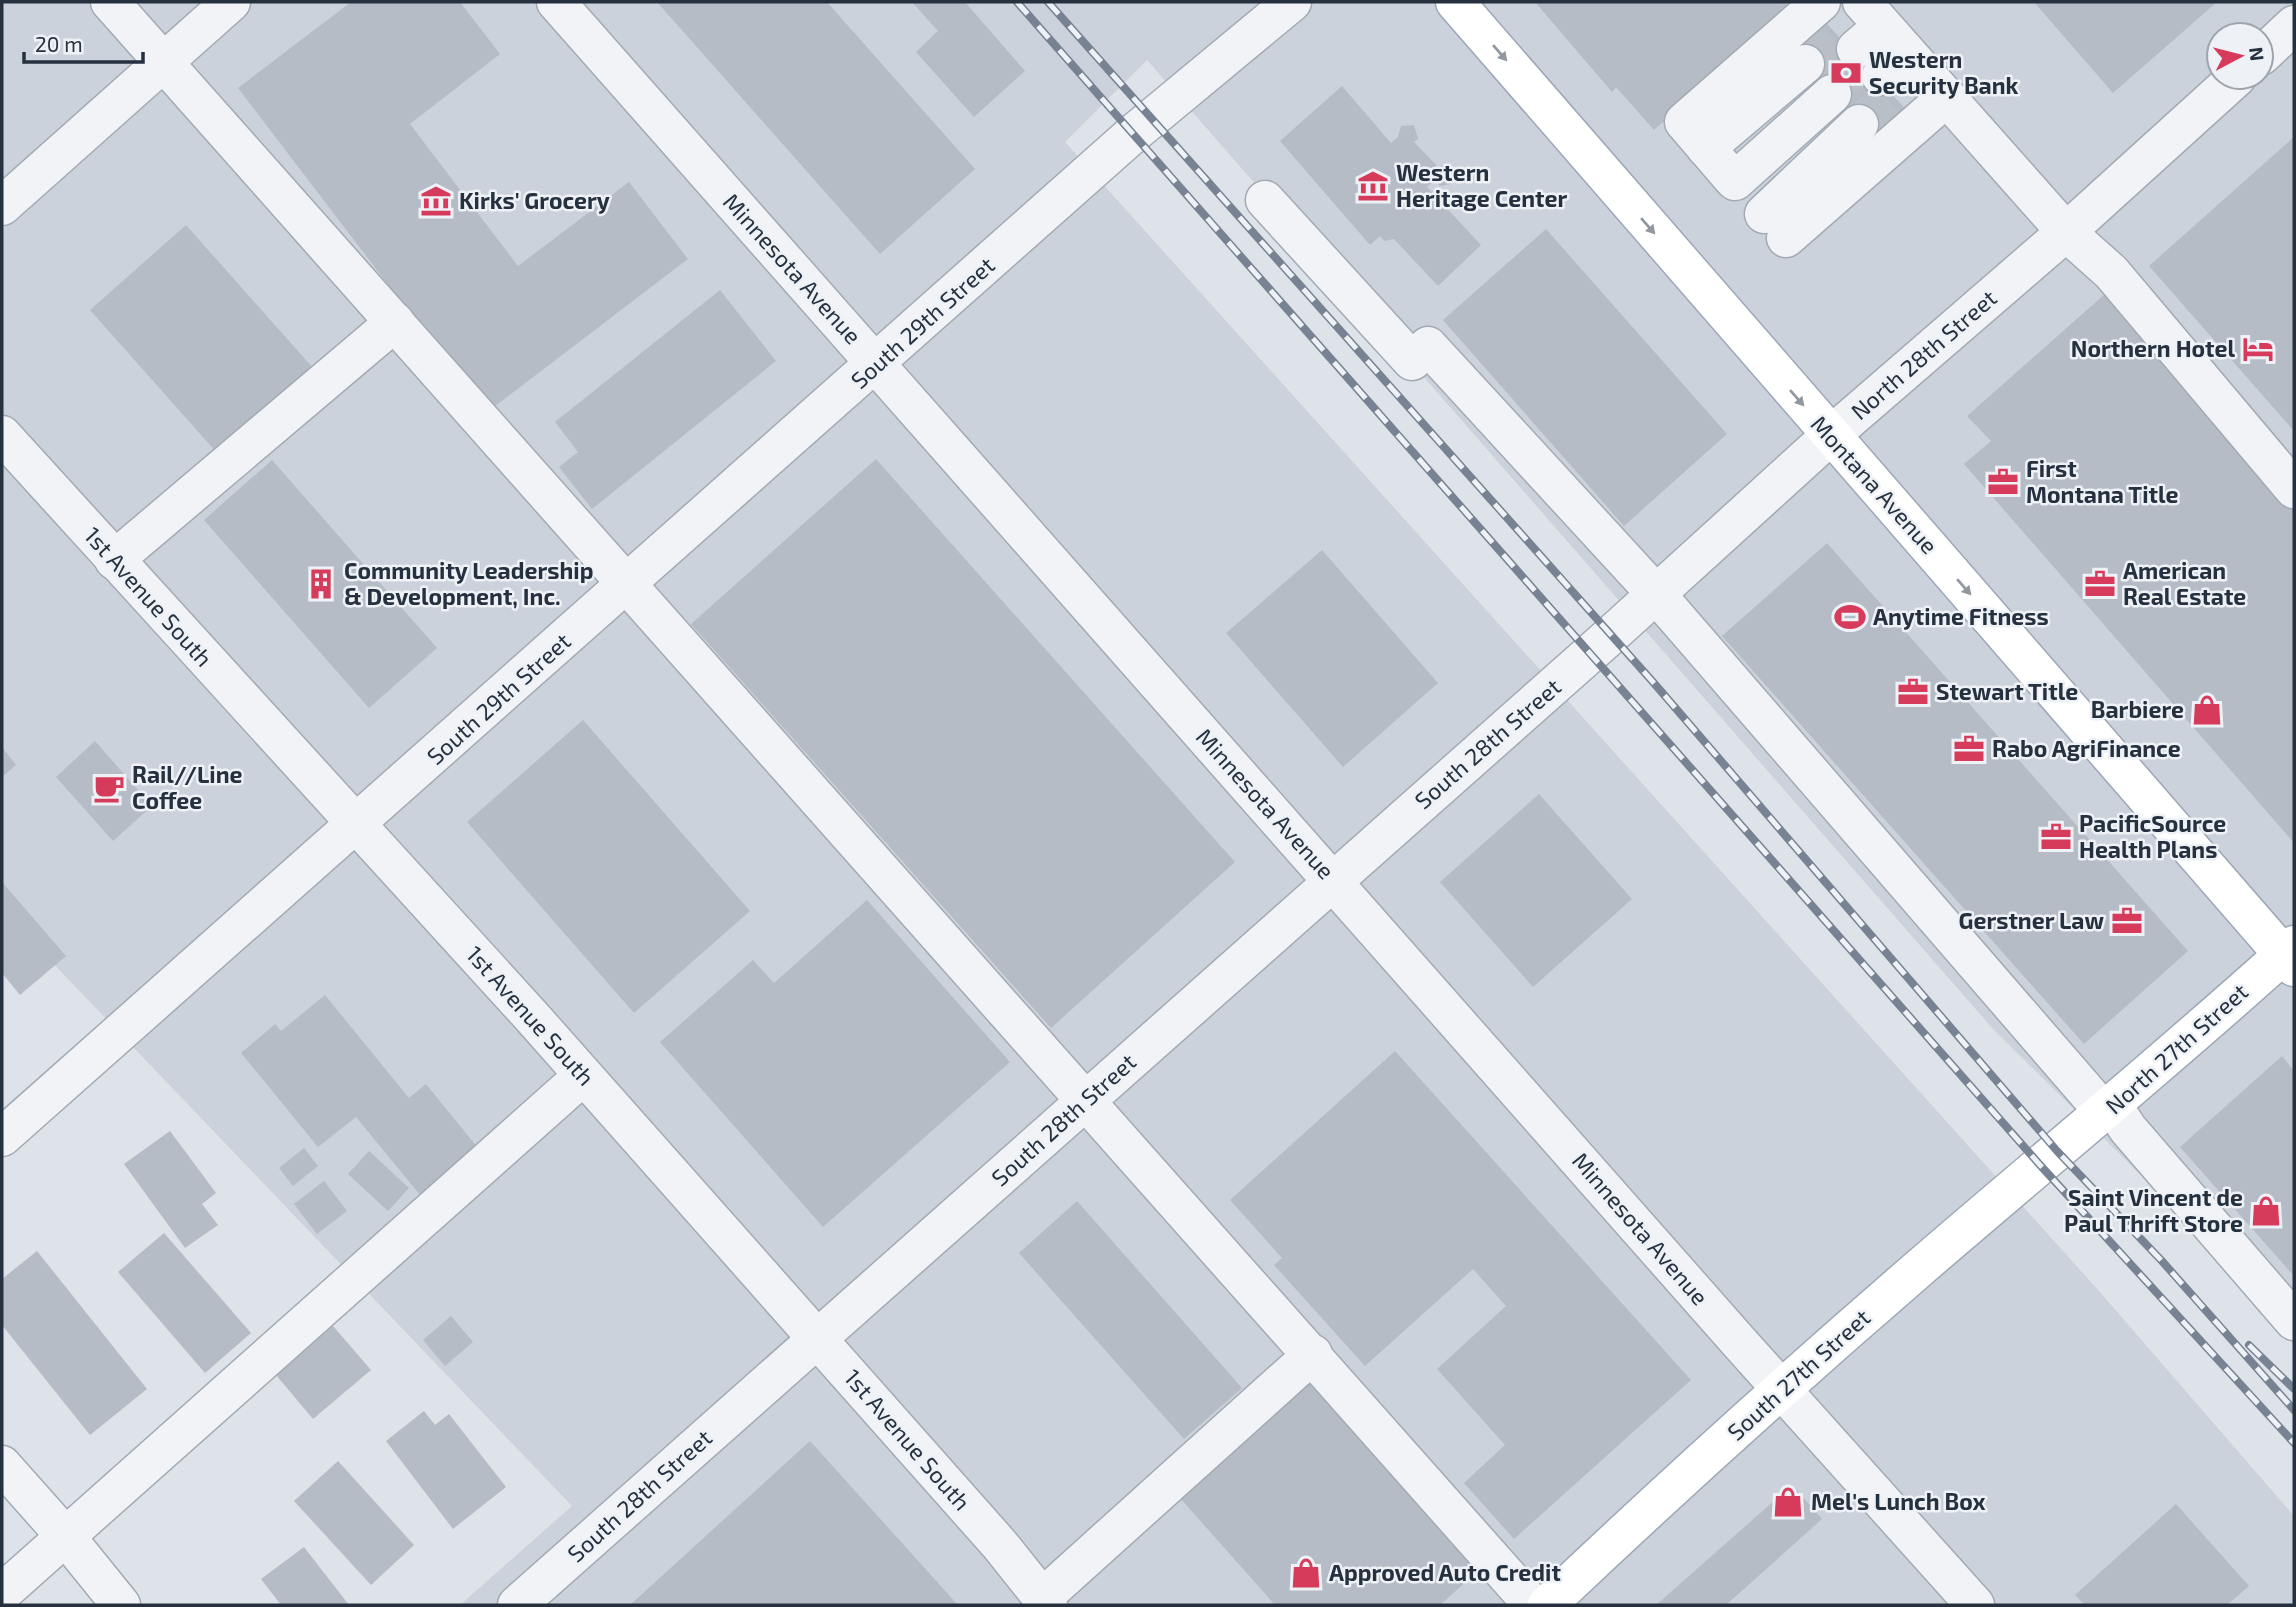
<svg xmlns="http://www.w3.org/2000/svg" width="2296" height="1607" viewBox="0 0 2296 1607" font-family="'Exo 2',sans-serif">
	<rect width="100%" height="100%" fill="#dee3e9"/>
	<path fill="#ccd2db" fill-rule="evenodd" d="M2 2H2294V1345L2157 1191 1993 1029 1147 60 1065 142 2099 1291 2294 1516V1605H460L572 1506 2 910ZM2219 35H2261V77H2219Z"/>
	<g fill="#b5bcc6">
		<path d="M351 2H460L500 54 410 124 518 266 629 182 688 259 486 413 238 88Z"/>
		<path d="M657 2H827L975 169 880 254Z"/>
		<path d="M912 2H965L1025 71 974 117 916 52 938 31Z"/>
		<path d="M1535 2H1784L1790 9 1654 130 1616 87 1612 92Z"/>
		<path d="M2034 2H2217L2113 93Z"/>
		<path d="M1817 13 1912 116 1879 144 1789 41Z"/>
		<path d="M1342 86 1391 143 1398 137 1401 126 1414 125 1418 139 1414 142 1438 167 1447 165 1454 173 1451 184 1440 186 1434 180 1427 187 1481 245 1438 286 1394 239 1384 241 1380 236 1370 245 1280 141Z"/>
		<path d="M2294 137V431L2149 266Z"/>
		<path d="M186 225 314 369 218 454 90 310Z"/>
		<path d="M1546 229 1727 434 1624 526 1443 320Z"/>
		<path d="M2114 286 2294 495V843L1964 464 1991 441 1967 416Z"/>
		<path d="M720 290 776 361 592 509 559 467 578 452 555 422Z"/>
		<path d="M876 459 1235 862 1051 1028 691 624Z"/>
		<path d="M272 460 437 648 369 708 204 520Z"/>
		<path d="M1827 543 2188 951 2084 1044 1722 636Z"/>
		<path d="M1322 550 1438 683 1343 767 1226 633Z"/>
		<path d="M583 720 750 911 634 1013 467 822Z"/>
		<path d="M95 741 152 806 113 841 56 777Z"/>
		<path d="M2 747 16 765 2 777Z"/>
		<path d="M1539 794 1632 899 1533 987 1440 882Z"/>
		<path d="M2 882 66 956 20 995 2 973Z"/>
		<path d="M867 900 1010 1062 823 1227 660 1042 753 960 774 983Z"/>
		<path d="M325 995 409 1098 426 1084 478 1148 421 1196 356 1117 318 1147 241 1053 275 1024 281 1031Z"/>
		<path d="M1395 1051 1691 1380 1514 1539 1464 1483 1505 1445 1437 1369 1506 1306 1473 1269 1365 1366 1274 1265 1282 1258 1230 1200Z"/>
		<path d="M2282 1056 2294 1071V1276L2180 1147Z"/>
		<path d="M170 1131 216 1193 202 1204 218 1225 185 1248 124 1164Z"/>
		<path d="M304 1148 318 1166 293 1186 279 1168Z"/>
		<path d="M369 1151 409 1188 388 1211 348 1174Z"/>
		<path d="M324 1181 347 1211 317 1234 294 1204Z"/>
		<path d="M1077 1201 1242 1388 1184 1439 1019 1253Z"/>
		<path d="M164 1233 251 1333 205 1373 118 1272Z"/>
		<path d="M37 1251 147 1389 90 1435 2 1325V1279Z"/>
		<path d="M451 1316 473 1342 445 1366 423 1340Z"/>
		<path d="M333 1326 371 1370 313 1419 276 1375Z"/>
		<path d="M1320 1374 1487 1563 1440 1605H1275L1180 1498Z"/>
		<path d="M424 1411 435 1425 449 1414 506 1487 453 1529 386 1441Z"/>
		<path d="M810 1441 958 1605H630Z"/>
		<path d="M338 1461 414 1545 371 1585 294 1501Z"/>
		<path d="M1792 1485 1822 1519 1726 1605H1656Z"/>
		<path d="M2176 1504 2249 1586 2227 1605H2085L2075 1595Z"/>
		<path d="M304 1547 349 1605H281L261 1579Z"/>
	</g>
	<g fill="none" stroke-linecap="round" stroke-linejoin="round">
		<g stroke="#b9bfc7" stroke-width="38" stroke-dasharray="38 19" stroke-linecap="butt">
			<path d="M1805 64 1843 32"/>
			<path d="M1832 94 1867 61"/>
			<path d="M1859 124 1896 92"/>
		</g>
		<g stroke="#a3aab3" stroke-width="41">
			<g id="minor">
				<path d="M110 2 1533 1605"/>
				<path d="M556 2 1739 1342 1975 1605"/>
				<path d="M1862 2 2066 232 2111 272 2294 489"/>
				<path d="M1856 49 1883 26"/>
				<path d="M2261 56 2294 25"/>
				<path d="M1881 76 1907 53"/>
				<path d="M1706 148 1805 64"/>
				<path d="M1732 178 1684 122 1821 2"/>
				<path d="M1735 181 1832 94"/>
				<path d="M1265 200 1412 361 1428 346 1656 594 2105 1113"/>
				<path d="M2 206 231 2"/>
				<path d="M1764 214 1859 124"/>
				<path d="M1786 238 1947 97"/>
				<path d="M2 435 532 1017 1000 1545 1048 1605"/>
				<path d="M114 560 395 322"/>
				<path d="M2113 1106 2128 1129 2294 1321"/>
				<path d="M2 1137 1134 133 1292 2"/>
				<path d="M2 1465 66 1537 121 1605"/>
				<path d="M2 1593 583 1076"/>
				<path d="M1042 1598 1313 1354"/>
				<path d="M517 1605 1611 635 1830 436 2066 232 2237 77"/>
			</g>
		</g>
		<g stroke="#9da8b5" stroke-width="41">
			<g id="major">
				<path d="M1455 2 2294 967"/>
				<path d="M1547 1605C1667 1491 1791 1379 1916 1271 2042 1162 2171 1057 2294 945"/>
			</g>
		</g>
		<use href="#minor" stroke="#f1f3f7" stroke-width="38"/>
		<use href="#major" stroke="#fff" stroke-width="38"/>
		<g stroke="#778393" stroke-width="8">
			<g id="rail">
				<path d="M1017 2 2040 1165 2294 1443"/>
				<path d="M1048 2 1653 682 2057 1151 2161 1260 2294 1410"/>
				<path d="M2249 1345 2294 1389"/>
			</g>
		</g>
		<use href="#rail" stroke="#eef2f6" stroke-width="5" stroke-dasharray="16" stroke-linecap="butt"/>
	</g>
	<defs><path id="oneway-solid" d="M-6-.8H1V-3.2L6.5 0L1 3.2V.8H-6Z" transform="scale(1.75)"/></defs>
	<g fill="#9298a0">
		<use href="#oneway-solid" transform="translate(1500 53) rotate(49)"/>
		<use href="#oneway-solid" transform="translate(1648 226) rotate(49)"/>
		<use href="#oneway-solid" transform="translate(1797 398) rotate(49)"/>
		<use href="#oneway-solid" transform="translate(1964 587) rotate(49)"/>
	</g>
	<defs>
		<g id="bank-bare" transform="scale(2.415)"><path d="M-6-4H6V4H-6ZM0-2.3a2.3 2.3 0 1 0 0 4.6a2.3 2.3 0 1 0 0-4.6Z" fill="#d63b5b" stroke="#eef2f6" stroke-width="2.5" paint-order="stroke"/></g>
		<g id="museum-bare" transform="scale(2.415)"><path d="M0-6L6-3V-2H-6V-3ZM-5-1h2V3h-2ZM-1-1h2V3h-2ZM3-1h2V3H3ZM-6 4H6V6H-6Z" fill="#d63b5b" stroke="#eef2f6" stroke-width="2.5" paint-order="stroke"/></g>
		<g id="hotel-bare" transform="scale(2.415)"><path d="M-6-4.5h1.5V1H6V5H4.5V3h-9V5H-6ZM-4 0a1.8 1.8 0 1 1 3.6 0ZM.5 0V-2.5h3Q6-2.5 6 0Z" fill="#d63b5b" stroke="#eef2f6" stroke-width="2.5" paint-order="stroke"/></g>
		<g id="office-bare" transform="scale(2.415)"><path d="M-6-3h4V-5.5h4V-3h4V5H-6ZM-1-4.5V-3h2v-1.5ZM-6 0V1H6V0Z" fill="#d63b5b" stroke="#eef2f6" stroke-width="2.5" paint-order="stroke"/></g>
		<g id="building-bare" transform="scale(2.415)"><path d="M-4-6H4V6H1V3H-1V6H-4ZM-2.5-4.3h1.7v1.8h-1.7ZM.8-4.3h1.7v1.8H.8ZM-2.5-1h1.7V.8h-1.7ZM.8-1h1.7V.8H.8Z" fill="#d63b5b" stroke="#eef2f6" stroke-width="2.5" paint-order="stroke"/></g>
		<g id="stadium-bare" transform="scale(2.415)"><path d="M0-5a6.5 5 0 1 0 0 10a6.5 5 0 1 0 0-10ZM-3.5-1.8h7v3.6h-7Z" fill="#d63b5b" stroke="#eef2f6" stroke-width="2.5" paint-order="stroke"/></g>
		<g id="shop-bare" transform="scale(2.415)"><path d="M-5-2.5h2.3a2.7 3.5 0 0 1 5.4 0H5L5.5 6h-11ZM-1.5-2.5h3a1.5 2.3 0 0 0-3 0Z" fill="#d63b5b" stroke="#eef2f6" stroke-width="2.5" paint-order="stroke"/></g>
		<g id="cafe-bare" transform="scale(2.415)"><path d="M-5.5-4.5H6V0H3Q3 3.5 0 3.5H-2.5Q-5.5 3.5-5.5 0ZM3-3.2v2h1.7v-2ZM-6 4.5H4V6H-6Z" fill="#d63b5b" stroke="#eef2f6" stroke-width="2.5" paint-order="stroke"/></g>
	</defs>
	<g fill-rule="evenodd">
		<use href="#bank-bare" x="1846" y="73"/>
		<use href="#museum-bare" x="1373" y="186"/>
		<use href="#museum-bare" x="436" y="201"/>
		<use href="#hotel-bare" x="2258" y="349"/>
		<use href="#office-bare" x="2003" y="482"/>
		<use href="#building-bare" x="321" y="584"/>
		<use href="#office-bare" x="2100" y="584"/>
		<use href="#stadium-bare" x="1850" y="617"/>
		<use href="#office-bare" x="1913" y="692"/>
		<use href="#shop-bare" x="2207" y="710"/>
		<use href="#office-bare" x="1969" y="749"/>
		<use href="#cafe-bare" x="109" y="788"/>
		<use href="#office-bare" x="2056" y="837"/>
		<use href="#office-bare" x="2127" y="921"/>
		<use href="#shop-bare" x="2266" y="1211"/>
		<use href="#shop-bare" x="1788" y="1502"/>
		<use href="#shop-bare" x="1306" y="1573"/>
	</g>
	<g text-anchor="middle" stroke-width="5" stroke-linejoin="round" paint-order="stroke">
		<g font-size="23" font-weight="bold" fill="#263140" stroke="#eef2f6" text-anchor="start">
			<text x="1869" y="68">Western<tspan x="1869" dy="26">Security Bank</tspan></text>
			<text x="1396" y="181">Western<tspan x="1396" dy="26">Heritage Center</tspan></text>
			<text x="459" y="209">Kirks' Grocery</text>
			<text x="2235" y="357" text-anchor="end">Northern Hotel</text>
			<text x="2026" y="477">First<tspan x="2026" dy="26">Montana Title</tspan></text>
			<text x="344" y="579">Community Leadership<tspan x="344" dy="26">&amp; Development, Inc.</tspan></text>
			<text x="2123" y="579">American<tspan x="2123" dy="26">Real Estate</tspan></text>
			<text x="1873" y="625">Anytime Fitness</text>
			<text x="1936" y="700">Stewart Title</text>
			<text x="2184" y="718" text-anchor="end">Barbiere</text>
			<text x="1992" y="757">Rabo AgriFinance</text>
			<text x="132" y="783">Rail//Line<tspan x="132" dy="26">Coffee</tspan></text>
			<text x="2079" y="832">PacificSource<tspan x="2079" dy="26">Health Plans</tspan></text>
			<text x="2104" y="929" text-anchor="end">Gerstner Law</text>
			<text x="2243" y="1206" text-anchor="end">Saint Vincent de<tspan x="2243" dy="26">Paul Thrift Store</tspan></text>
			<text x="1811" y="1510">Mel's Lunch Box</text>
			<text x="1329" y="1581">Approved Auto Credit</text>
		</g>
		<g font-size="23" fill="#263140" stroke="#eef2f6">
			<text transform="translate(792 269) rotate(48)" y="8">Minnesota Avenue</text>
			<text transform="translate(923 323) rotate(-42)" y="8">South 29th Street</text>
			<text transform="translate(1924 355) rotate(-41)" y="8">North 28th Street</text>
			<text transform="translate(1874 485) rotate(48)" y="8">Montana Avenue</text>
			<text transform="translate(148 597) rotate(48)" y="8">1st Avenue South</text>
			<text transform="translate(499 699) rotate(-42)" y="8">South 29th Street</text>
			<text transform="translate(1488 744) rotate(-41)" y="8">South 28th Street</text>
			<text transform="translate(1265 804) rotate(48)" y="8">Minnesota Avenue</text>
			<text transform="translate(530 1016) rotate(48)" y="8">1st Avenue South</text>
			<text transform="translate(2177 1049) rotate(-42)" y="8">North 27th Street</text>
			<text transform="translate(1064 1120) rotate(-42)" y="8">South 28th Street</text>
			<text transform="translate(1640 1229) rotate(49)" y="8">Minnesota Avenue</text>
			<text transform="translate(1799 1375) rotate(-42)" y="8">South 27th Street</text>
			<text transform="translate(907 1440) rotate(49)" y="8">1st Avenue South</text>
			<text transform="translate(640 1496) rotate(-42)" y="8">South 28th Street</text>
		</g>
	</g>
	<rect width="2296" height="1607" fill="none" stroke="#263140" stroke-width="7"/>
	<g transform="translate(2240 56) rotate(83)"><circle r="33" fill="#eef2f6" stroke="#9ea5ad" stroke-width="2"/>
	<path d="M0-5L12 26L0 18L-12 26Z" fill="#d63b5b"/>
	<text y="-10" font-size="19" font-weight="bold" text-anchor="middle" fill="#263140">N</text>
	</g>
	<path d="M24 52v10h119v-10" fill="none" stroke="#263140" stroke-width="3.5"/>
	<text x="35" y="52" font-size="21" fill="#263140" stroke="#eef2f6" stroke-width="5" paint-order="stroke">20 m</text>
</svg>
